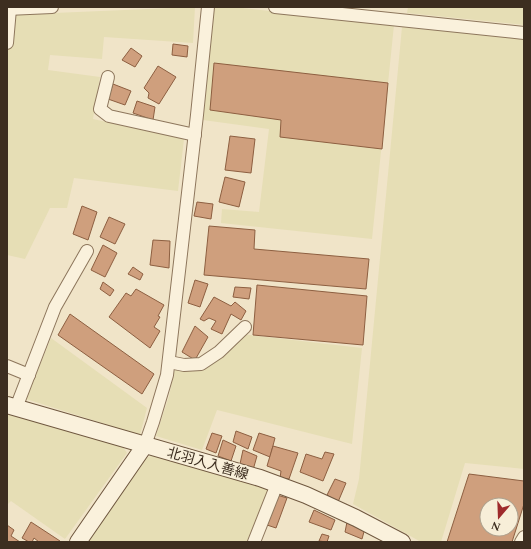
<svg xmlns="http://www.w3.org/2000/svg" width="531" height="549" viewBox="0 0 531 549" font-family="Spectral,'Noto Sans JP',serif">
	<rect width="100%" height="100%" fill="#f0e4c8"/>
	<g fill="#e6deb5">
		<path d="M195 7 193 43 104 37 102 59 50 55 48 70 100 77 93 119 184 139 178 191 74 178 67 208H50L25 259 7 255V15Z"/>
		<path d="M214 7H233L394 25 372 239 221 223 222 209 259 212 269 129 203 120Z"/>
		<path d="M408 7H524V25L407 13Z"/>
		<path d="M402 27 524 39V469L465 463 441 542H421L353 504 359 479Z"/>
		<path d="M242 334 362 348 352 444 217 410 202 450 156 436 169 396 175 368 203 369Z"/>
		<path d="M51 338 147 408 140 435 26 399Z"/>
		<path d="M7 411 121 444 127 453 65 539 11 501 7 505Z"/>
		<path d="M158 453 270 489 248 542H86L141 460Z"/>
	</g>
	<g fill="#cf9f7d" stroke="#8d5f41" fill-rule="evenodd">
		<path d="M173 44 188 46 187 57 172 55Z"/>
		<path d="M131 48 142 56 135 67 122 60Z"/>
		<path d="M214 63 388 83 382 149 280 137 281 120 210 110Z"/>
		<path d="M158 66 176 77 159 104 148 98 149 93 144 88Z"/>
		<path d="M113 84 131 91 125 105 108 99Z"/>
		<path d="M137 101 155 107 153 120 133 113Z"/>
		<path d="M230 136 255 139 251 173 225 170Z"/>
		<path d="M225 177 245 182 239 207 219 202Z"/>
		<path d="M197 202 213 204 211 219 194 216Z"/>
		<path d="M82 206 97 212 88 240 73 234Z"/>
		<path d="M109 217 125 224 115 244 100 237Z"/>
		<path d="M209 226 255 230 254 249 369 259 366 289 204 275Z"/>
		<path d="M153 240 170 241 169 268 150 265Z"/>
		<path d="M103 245 117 253 105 277 91 270Z"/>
		<path d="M133 267 143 274 140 280 128 274Z"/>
		<path d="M195 280 208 284 200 307 188 303Z"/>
		<path d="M103 282 114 290 110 296 100 289Z"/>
		<path d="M257 285 367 296 363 345 253 335Z"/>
		<path d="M235 287 251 288 249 299 233 297Z"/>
		<path d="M136 289 164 305 158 316 160 317 154 327 160 331 150 348 109 317 126 293 131 296Z"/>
		<path d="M214 297 231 306 235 302 246 311 241 320 231 314 222 334 211 329 216 321 209 318 204 321 200 319Z"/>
		<path d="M70 314 154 374 142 394 58 335Z"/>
		<path d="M195 326 208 337 195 360 182 352Z"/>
		<path d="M236 431 252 437 248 449 233 442Z"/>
		<path d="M212 433 222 436 216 453 206 449Z"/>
		<path d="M259 433 275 438 270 457 253 450Z"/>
		<path d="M223 440 236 446 231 461 218 456Z"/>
		<path d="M273 446 298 453 289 479 280 478 281 471 267 466Z"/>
		<path d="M243 450 257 456 253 470 240 464Z"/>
		<path d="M325 452 334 454 323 481 300 472 306 454 322 459Z"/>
		<path d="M469 474 524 481V504L512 542H447ZM487 505H511V529H487Z"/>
		<path d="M335 479 346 483 338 502 327 495Z"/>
		<path d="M277 495 287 498 276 528 267 525Z"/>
		<path d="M314 510 335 520 331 530 309 522Z"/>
		<path d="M31 522 60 541V542H39L34 538 32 542H29L22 538Z"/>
		<path d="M347 522 365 528 362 539 345 532Z"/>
		<path d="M7 525 14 530 11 536 20 542H7Z"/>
		<path d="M322 534 329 536 327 542 319 541Z"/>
	</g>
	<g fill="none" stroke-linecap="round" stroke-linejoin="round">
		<g stroke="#8d765c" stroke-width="14">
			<g id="street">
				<path d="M275 7 524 33"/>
				<path d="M7 9 52 7"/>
				<path d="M7 43 10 9"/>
				<path d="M108 77 100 109 109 116 195 135"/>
				<path d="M169 362 184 365 201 364 219 352 245 327"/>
				<path d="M7 366 29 375"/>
				<path d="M16 408 55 307 87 251"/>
				<path d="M145 445 153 422 167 375 197 115 208 7"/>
				<path d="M254 542 277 484"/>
				<path d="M521 542 524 537"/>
			</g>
		</g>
		<g stroke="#6f573f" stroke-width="18">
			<g id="secondary">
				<path d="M7 405 260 478 306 495 356 518 402 542"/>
				<path d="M78 542 145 445"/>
			</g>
		</g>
		<use href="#street" stroke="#faf1dc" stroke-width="12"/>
		<use href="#secondary" stroke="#faf1dc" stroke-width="16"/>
	</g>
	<g text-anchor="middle" stroke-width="3" stroke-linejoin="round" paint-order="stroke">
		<g font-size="14" fill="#3d2e20" stroke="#f7eed8">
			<text transform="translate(208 463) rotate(16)" y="5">北羽入入善線</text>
		</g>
	</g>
	<rect width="531" height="549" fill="none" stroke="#3d2e20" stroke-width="16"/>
	<g transform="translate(499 517) rotate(199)"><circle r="19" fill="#f7eed8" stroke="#ada18e"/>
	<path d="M0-3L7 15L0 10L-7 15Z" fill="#9e2a2b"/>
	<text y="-6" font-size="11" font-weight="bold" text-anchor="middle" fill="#3d2e20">N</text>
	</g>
</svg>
